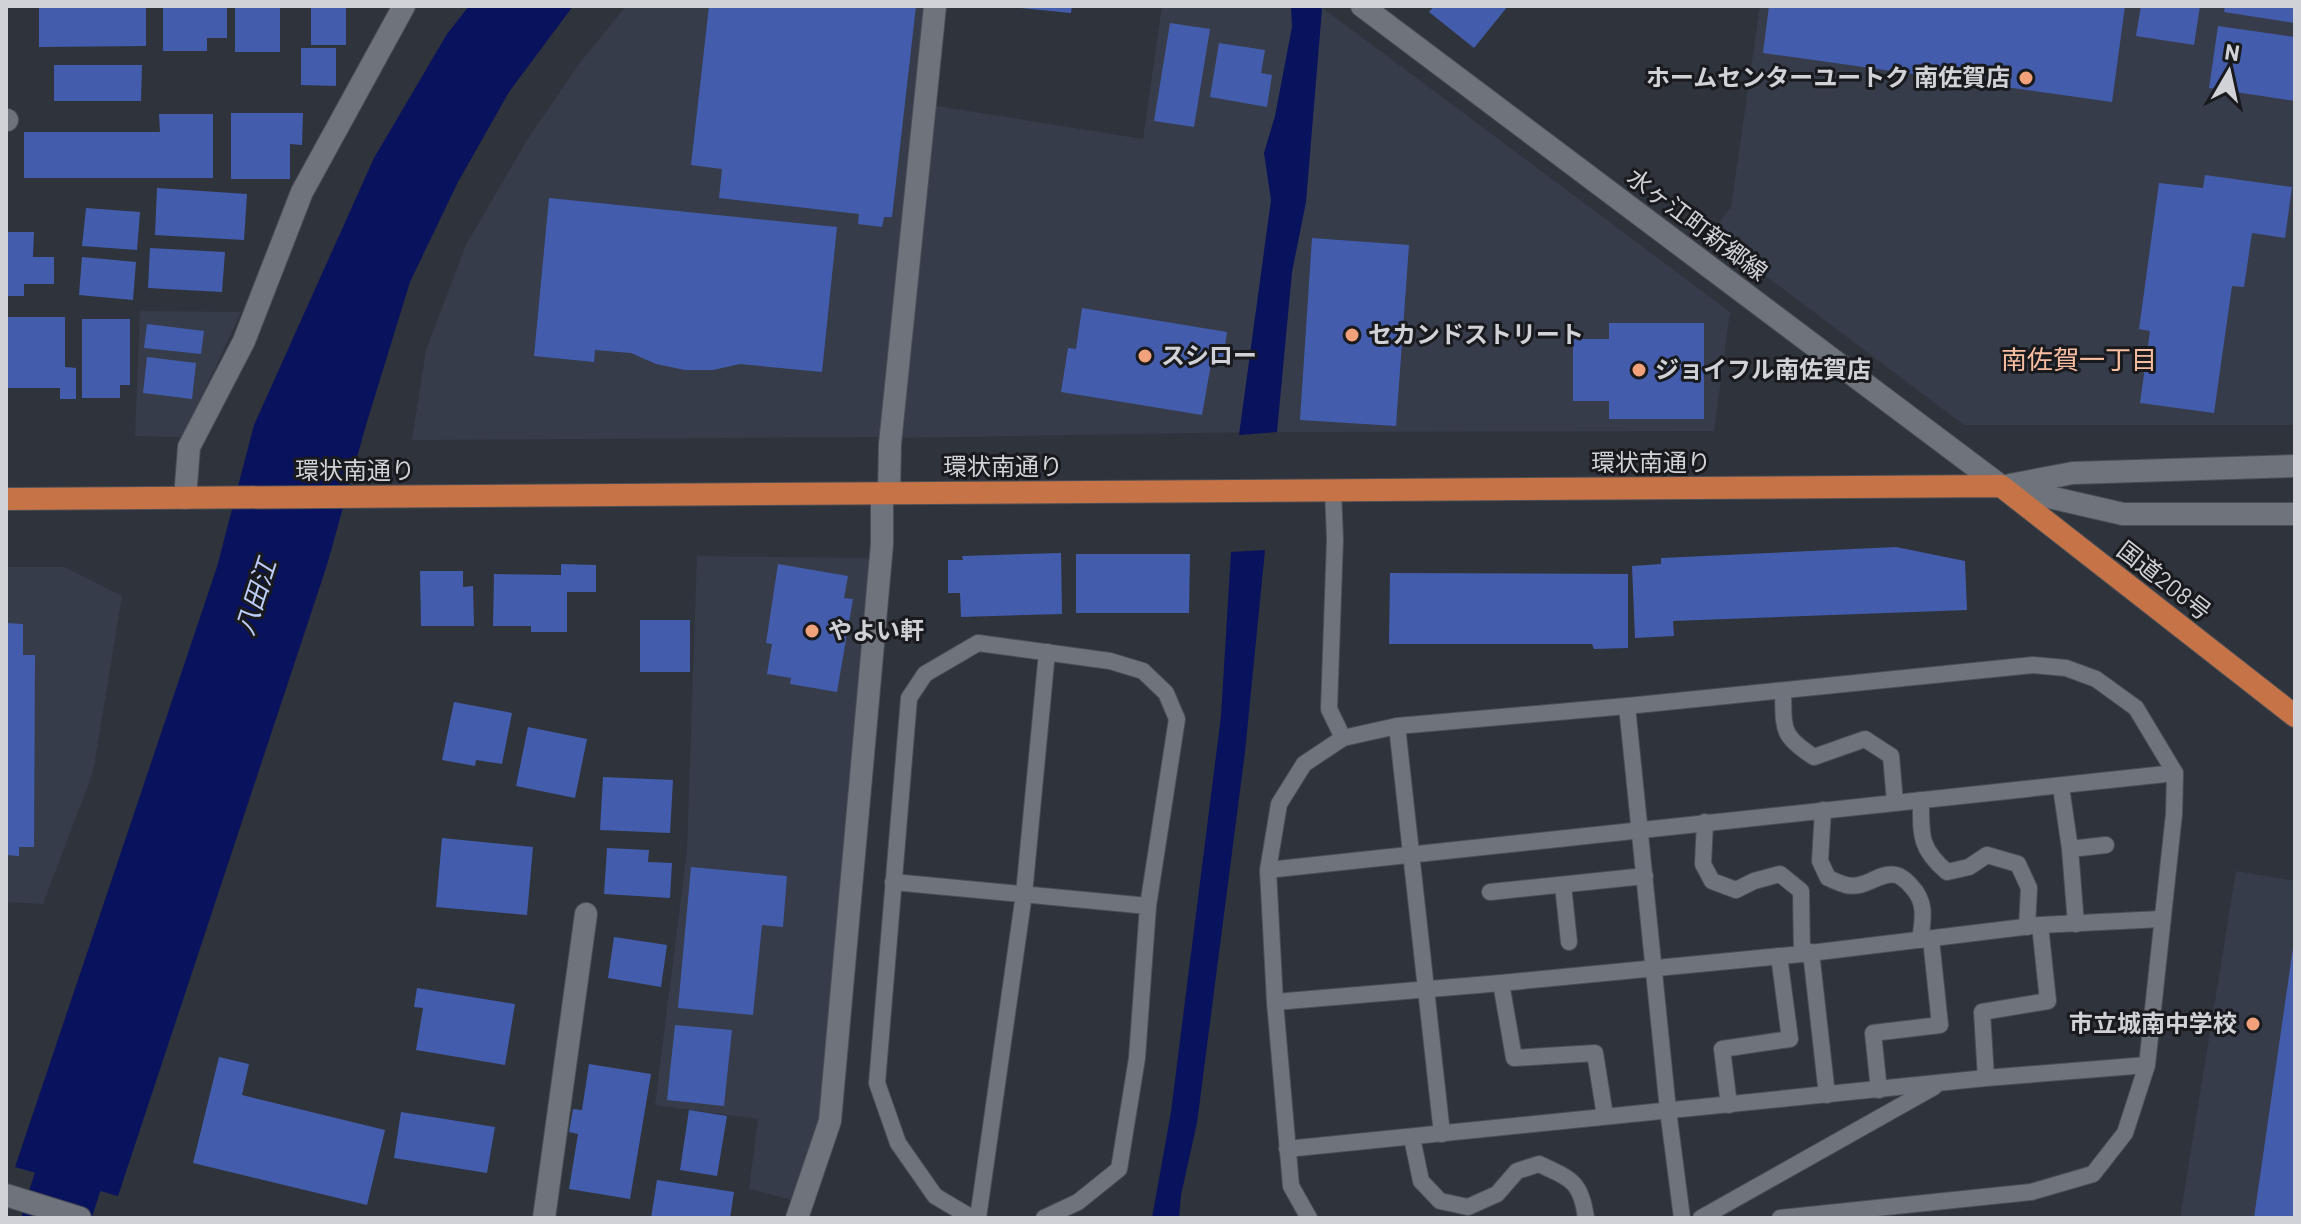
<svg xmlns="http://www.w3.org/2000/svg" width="2301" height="1224" viewBox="0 0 2301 1224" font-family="Barlow,'Noto Sans JP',sans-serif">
	<rect width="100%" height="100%" fill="#2f333b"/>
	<g fill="#363c4a">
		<path d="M626 6H928L885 437 412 440 426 350 466 245 527 140 579 64Z"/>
		<path d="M1162 6H1320L1730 312 1714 431 1257 432 898 438 931 105 1143 139Z"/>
		<path d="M1760 6H2295L2293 241 2295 242V425H1964L1710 234 1731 207Z"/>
		<path d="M140 311 241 312 183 437 135 436Z"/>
		<path d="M697 556 872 558 824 1121 792 1200 749 1189 758 1119 655 1105 687 850Z"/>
		<path d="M6 567H65L122 596 93 772 43 904 6 902Z"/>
		<path d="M2236 871 2295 881V1218H2180Z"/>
	</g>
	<g fill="#09125d">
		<path d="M469 6H573L509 92 458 182 410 282 366 425 327 565 118 1196 15 1167 217 567 254 425 374 158 447 34Z"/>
		<path d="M1291 6H1318L1322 9 1306 202 1292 272 1277 432 1239 435 1271 200 1264 153 1275 116 1292 27Z"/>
		<path d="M1265 550 1245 752 1197 1123 1181 1195 1179 1218H1152L1171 1112 1221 716 1231 552Z"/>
	</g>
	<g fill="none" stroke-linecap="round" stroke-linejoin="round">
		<path stroke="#09125d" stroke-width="68" d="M56 1218 96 1093"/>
	</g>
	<g fill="#435dac">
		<path d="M39 6H146V46L39 47Z"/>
		<path d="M163 6H227V38H207V51H163Z"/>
		<rect x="235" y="6" width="45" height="46"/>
		<rect x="311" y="6" width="35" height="39"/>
		<path d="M709 6H916L892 217H884L882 227 858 224 859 214 719 198 722 169 691 165Z"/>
		<path d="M1021 6H1072L1071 13 1021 8Z"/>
		<path d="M1434 6H1508L1474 48 1429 12Z"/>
		<path d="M1769 6H2125L2112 102 1763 53Z"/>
		<path d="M2141 6H2200L2194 45 2136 36Z"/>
		<path d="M2225 6H2295V23L2224 12Z"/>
		<path d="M1170 23 1210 29 1194 127 1154 121Z"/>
		<path d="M2218 26 2295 37V101L2209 88Z"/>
		<path d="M1219 43 1265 50 1261 73 1272 75 1267 107 1210 97Z"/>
		<path d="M301 48H336V86L301 85Z"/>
		<path d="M54 65H142L141 101H54Z"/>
		<path d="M231 113H303L302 145 290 144V179H231Z"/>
		<path d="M159 114H213V178H24V132H160Z"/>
		<path d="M2205 175 2292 187 2285 238 2252 233 2244 287 2232 286 2214 413 2140 403 2150 331 2139 329 2159 183 2203 188Z"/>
		<path d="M157 188 247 194 244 240 155 235Z"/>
		<path d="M549 198 837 227 822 372 740 364 713 370H685L656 364 631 353 595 350 594 362 534 356Z"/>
		<path d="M86 208 140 212 137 250 82 246Z"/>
		<path d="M6 232H34L33 257H54V284H24V296H6Z"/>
		<path d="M1312 238 1409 245 1396 426 1300 420Z"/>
		<path d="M150 248 225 252 222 292 148 288Z"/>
		<path d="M82 257 136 262 133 300 79 295Z"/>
		<path d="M1082 308 1227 332 1222 366 1211 364 1202 415 1061 392 1068 348 1076 349Z"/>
		<path d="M6 317H65V367L76 368V399H60V388H6Z"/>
		<path d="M82 319H130V385H120V398H82Z"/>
		<path d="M1609 323H1704V419H1609V401H1573V339H1609Z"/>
		<path d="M147 324 204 331 201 354 144 348Z"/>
		<path d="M147 357 196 363 192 399 143 393Z"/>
		<path d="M1896 547 1965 561 1967 610 1673 621 1674 636 1635 638 1632 566 1661 564V558Z"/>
		<path d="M1061 553 1062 614 961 617 960 593H948V560H963L962 556Z"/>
		<path d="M1076 554H1190L1189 613H1076Z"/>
		<path d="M561 564 596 565V592H567V632H531V626H493L494 574 561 575Z"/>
		<path d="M778 564 848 576 844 598 853 599 837 692 790 684 791 678 767 674 772 644 766 643Z"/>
		<path d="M420 571H463V587L473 586 474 626H421Z"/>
		<path d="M1390 573 1628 574V648L1594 649 1592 644H1389Z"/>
		<rect x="640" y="620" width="50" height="52"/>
		<path d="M6 623 23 624V655H35L34 847H19V856L6 855Z"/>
		<path d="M454 702 512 713 502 764 476 760 475 766 442 760Z"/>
		<path d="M528 727 587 739 575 798 516 786Z"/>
		<path d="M603 777 673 780 670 833 600 830Z"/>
		<path d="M442 838 533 847 527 915 436 907Z"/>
		<path d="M607 848 649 850 648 862 672 863 670 898 604 894Z"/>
		<path d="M691 867 787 876 783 927 762 925 753 1015 678 1008Z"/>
		<path d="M614 937 667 945 661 987 608 978Z"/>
		<path d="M2293 948 2295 1218H2254Z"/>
		<path d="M417 988 515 1004 505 1065 416 1050 423 1008 414 1007Z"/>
		<path d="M675 1025 732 1030 724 1106 667 1100Z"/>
		<path d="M219 1057 249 1064 242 1095 385 1130 367 1205 193 1163Z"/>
		<path d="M589 1064 651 1074 630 1199 569 1189 578 1134 569 1132 573 1109 582 1110Z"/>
		<path d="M689 1110 727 1116 717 1176 680 1170Z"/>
		<path d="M401 1112 495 1127 487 1173 394 1158Z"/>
		<path d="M657 1180 734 1192 730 1218H651Z"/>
	</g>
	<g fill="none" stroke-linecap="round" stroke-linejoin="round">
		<g stroke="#4b4e55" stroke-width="18">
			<g id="service">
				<path d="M1333 491 1335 539 1329 709 1343 738"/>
				<path d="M1783 691C1784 729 1780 735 1814 757L1865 739 1891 756 1895 802"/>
				<path d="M1627 706 1668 1110 1682 1218"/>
				<path d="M1397 726 1442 1134"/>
				<path d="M2061 787 2070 849 2076 924"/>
				<path d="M1921 800C1921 835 1919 848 1947 872L1969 867 1987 855 2018 864 2029 888 2027 927"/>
				<path d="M1823 810 1820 861 1828 878C1838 882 1848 888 1859 885 1871 883 1883 872 1896 875 1901 876 1908 882 1911 886 1927 902 1923 920 1920 940"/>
				<path d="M1705 822 1703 864 1712 881 1736 890 1754 881 1780 874 1801 891 1802 954"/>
				<path d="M2070 849 2106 845"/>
				<path d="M1268 870 2175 773"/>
				<path d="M893 882 1148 906"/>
				<path d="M1563 885 1569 942"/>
				<path d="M1490 892 1645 876"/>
				<path d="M1811 952 1827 1095"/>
				<path d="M1501 983 1514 1058 1595 1053 1605 1116"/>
				<path d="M1275 1002 1501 983 1802 954 2040 925 2161 919"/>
				<path d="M1986 1078 1982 1012 2048 1001 2040 925"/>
				<path d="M1879 1090 1873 1033 1940 1025 1931 939"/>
				<path d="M1729 1105 1722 1049 1790 1039 1779 956"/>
				<path d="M1412 1138 1421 1181 1440 1201 1468 1207 1497 1194 1517 1171 1539 1164C1571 1179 1581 1181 1586 1218"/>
				<path d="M1287 1149 1986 1078 2147 1065"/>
				<path d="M972 1218 935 1196 898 1143 877 1083 909 698 925 674 978 643 1110 661 1143 671 1166 693 1177 719 1148 906 1137 1058 1119 1169 1078 1202 1044 1218"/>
				<path d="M978 1218 1024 894 1047 652"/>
				<path d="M1309 1218 1291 1186 1275 1002 1268 870 1279 804 1304 764 1343 738 1397 726 1627 706 2033 665 2066 668 2096 679 2136 708 2175 773 2174 814 2147 1065 2125 1133 2093 1174 2031 1192 1780 1218"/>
				<path d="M1701 1218 1934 1087"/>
			</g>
		</g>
		<g stroke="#4b4e55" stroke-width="24">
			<g id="minor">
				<path d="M6 120H7"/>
				<path d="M889 493 890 444 935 6"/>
				<path d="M185 498 189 447 244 341 302 192 404 6"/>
				<path d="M6 1195 80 1218"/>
				<path d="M544 1218 586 914"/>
				<path d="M797 1218 830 1121 882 544V494"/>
			</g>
		</g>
		<g stroke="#4b4e55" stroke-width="24">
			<path id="tertiary" d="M1362 6 2001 486"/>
		</g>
		<g stroke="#4b4e55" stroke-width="24">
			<g id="secondary">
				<path d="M2010 485 2073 473 2295 466"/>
				<path d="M2001 486 2123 514H2295"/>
			</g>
		</g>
		<g stroke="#4b4e55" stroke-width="24">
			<path id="trunk" d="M6 499 2001 486 2295 716"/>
		</g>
		<use href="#service" stroke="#6f737c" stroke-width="16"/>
		<use href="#minor" stroke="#6f737c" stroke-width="22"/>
		<use href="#tertiary" stroke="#6f737c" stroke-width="22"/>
		<use href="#secondary" stroke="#6f737c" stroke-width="22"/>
		<use href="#trunk" stroke="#c67347" stroke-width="22"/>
	</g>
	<g fill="#f1a27b" stroke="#191a1e" stroke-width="3">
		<circle cx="2026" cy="78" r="8"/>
		<circle cx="1352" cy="335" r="8"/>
		<circle cx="1145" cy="356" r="8"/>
		<circle cx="1639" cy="370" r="8"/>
		<circle cx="812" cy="631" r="8"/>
		<circle cx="2253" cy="1024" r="8"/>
	</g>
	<g text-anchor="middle" stroke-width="6" stroke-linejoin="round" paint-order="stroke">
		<g font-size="24" font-weight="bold" fill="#d0d2d7" stroke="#191a1e" text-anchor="start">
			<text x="2010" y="86" text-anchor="end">ホームセンターユートク 南佐賀店</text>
			<text x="1368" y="343">セカンドストリート</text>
			<text x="1161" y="364">スシロー</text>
			<text x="1655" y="378">ジョイフル南佐賀店</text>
			<text x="828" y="639">やよい軒</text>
			<text x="2237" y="1032" text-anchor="end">市立城南中学校</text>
		</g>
		<g font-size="24" fill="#d0d2d7" stroke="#191a1e">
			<text transform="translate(1697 225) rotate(37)" y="8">水ヶ江町新郷線</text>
			<text x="1651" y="471">環状南通り</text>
			<text x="1003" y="475">環状南通り</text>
			<text x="355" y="479">環状南通り</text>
			<text transform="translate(2164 581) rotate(38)" y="8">国道208号</text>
		</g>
		<g font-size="26" fill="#f9bda0" stroke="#191a1e">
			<text x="2079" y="369">南佐賀一丁目</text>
		</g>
		<g font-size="26" font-style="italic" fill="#bbcdf8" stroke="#191a1e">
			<text transform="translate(256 597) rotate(-72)" y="9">八田江</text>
		</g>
	</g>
	<rect width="2301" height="1224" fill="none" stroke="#d0d2d7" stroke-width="16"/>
	<g transform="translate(2229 72) rotate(9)" stroke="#191a1e" stroke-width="6" paint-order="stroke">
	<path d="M0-6L14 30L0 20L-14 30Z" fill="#d0d2d7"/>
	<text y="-12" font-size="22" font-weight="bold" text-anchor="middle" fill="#d0d2d7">N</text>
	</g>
</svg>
